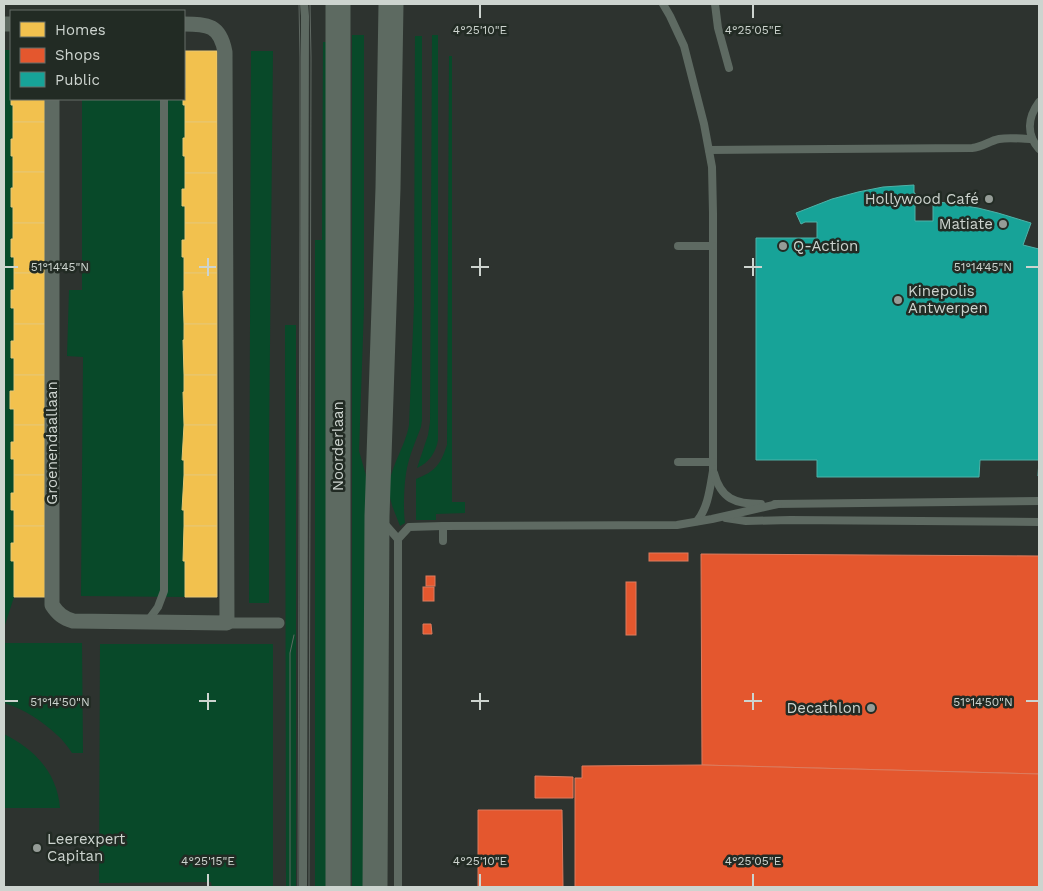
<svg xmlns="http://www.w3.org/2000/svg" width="1043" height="891" viewBox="0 0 1043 891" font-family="'Work Sans',sans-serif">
	<rect width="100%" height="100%" fill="#2d332f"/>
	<g fill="#084929">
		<path d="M352 35H364V308L359 451 367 479 366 887H352Z"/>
		<path d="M432 35H438V440C436 452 429 463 417 468L428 435 430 422Z"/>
		<path d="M415 36H422V420L421 427C416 440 410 454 407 468 404 482 403 509 405 523L400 526C396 515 389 501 389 489 389 469 406 445 409 425L414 305Z"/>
		<path d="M323 42H329L330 887H315V240H322Z"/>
		<path d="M4 50H11V99H14V597L4 628Z"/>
		<path d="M184 51H185V597L81 596 83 357 67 356 69 290H82V99H184Z"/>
		<path d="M251 51H273L269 442V603H249Z"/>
		<path d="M449 56H452V502H465V513L436 514V520H416V479C436 471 440 465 447 445Z"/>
		<path d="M285 325H296V887H286Z"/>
		<path d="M4 643H82L83 753H72C68 747 63 740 57 735 42 721 24 709 4 703Z"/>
		<path d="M100 644H273V887H212L211 882 99 883Z"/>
		<path d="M4 734C34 749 57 772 60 808H4Z"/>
	</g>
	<g fill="#f2c14e" stroke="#e7c775">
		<path d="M185 51H217V122H185V105H183V99H184V88H185Z"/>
		<path d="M11 87V99H45V122H13V105H11Z"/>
		<path d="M13 122H45V172H13V156H11V139H13Z"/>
		<path d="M185 122H217V173H185V156H183V138H185Z"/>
		<path d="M13 172H45V223H13V207H11V188H13Z"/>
		<path d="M185 173H217V223H185V206H182V189H185Z"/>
		<path d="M13 223H45V273H14V257H11V239H13Z"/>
		<path d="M185 223H217V273H184V257H182V240H185Z"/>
		<path d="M14 273H45V324H14V308H11V290H14Z"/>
		<path d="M184 273H217V324H184L183 291H184Z"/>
		<path d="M14 324H45V375H14V358H11V341H14Z"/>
		<path d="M184 324H217V375H184L183 340H184Z"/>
		<path d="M14 375H45V425H14V409H10V391H14Z"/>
		<path d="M184 375H217V425H184L183 392H184Z"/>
		<path d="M14 425H45V475H14V459H11V442H14Z"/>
		<path d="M184 425H217V475H184V460H182Z"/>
		<path d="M14 475H45V526H14V510H11V493H14Z"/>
		<path d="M184 475H217V526H184V510H182Z"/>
		<path d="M14 526H45V597H14V561H11V543H14Z"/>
		<path d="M184 526H217V597H185V561H183Z"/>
	</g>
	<g fill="#e4572e" stroke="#dd7c5e">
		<rect x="649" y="553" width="39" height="8"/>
		<path d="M701 554 1039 556V774L702 765Z"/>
		<rect x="426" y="576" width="9" height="10"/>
		<rect x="626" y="582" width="10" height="53"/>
		<rect x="423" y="587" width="11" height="14"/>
		<path d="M423 624H431L432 634H423Z"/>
		<path d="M702 765 1039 774V887H575V778H582V766Z"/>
		<path d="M535 776 573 777V798H535Z"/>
		<path d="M478 810H562L563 887H478Z"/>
	</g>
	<path fill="#17a398" stroke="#4eb2a8" d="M914 185V193H915V221H933V201L978 208 998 213 1031 223 1023 245 1039 249V476H1038L1039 460H980L979 477H817V460H756V238H817V222H805L801 224 796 213 832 199 858 192 883 187Z"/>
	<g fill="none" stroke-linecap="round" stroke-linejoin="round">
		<g stroke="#5e6a62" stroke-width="8">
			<path d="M663 4 670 16 684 46 704 124 712 167 713 213V471C710 488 708 508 697 521"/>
			<path d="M715 4 718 28 729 68"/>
			<path d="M1039 102C1028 117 1026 134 1039 149"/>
			<path d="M709 150 972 148C983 147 989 141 999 139 1010 137 1022 139 1032 139"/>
			<path d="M678 246H713"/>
			<path d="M678 462H713"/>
			<path d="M714 473C721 499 735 504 761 504"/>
			<path d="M775 504 1039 501"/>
			<path d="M726 518 746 521 790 520 1039 522"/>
			<path d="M383 522 398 539V887"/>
			<path d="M398 539 409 527 443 526"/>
			<path d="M443 541V526L677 525 712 519 778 504"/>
			<path d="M147 622 158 607 164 591V99"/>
			<path d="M303 887 305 16 304 4"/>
		</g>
		<path stroke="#5e6a62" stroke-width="11" d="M227 623H279"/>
		<g stroke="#5e6a62" stroke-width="15">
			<path d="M4 24H11"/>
			<path d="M52 99V605C58 614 63 618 73 621L227 623 225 52C220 25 208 24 184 24"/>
		</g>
		<g stroke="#5d6a61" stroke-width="25">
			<path d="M338 4V887"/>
			<path d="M375 887 377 516 388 188 391 4"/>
		</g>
		<g stroke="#606963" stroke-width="1">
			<path d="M290 887V653L294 635"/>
			<path d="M298 887 300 225V57L299 4"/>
			<path d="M309 887 311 57 310 4"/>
		</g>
	</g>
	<path fill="none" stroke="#cdd4cf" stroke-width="2" d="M480 5V18M753 5V18M208 258V276M480 258V276M753 258V276M5 267H18M199 267H216M471 267H489M744 267H762M1026 267H1038M208 693V710M480 693V710M753 693V710M5 701H18M199 701H216M471 701H489M744 701H762M1026 701H1038M208 874V886M480 874V886M753 874V886"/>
	<g fill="#959c97" stroke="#222b24" stroke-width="2">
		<circle cx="989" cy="199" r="5"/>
		<circle cx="1003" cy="224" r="5"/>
		<circle cx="783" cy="246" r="5"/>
		<circle cx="898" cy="300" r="5"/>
		<circle cx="871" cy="708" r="5"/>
		<circle cx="37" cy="848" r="5"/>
	</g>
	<g text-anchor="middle" stroke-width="5" stroke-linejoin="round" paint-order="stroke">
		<g font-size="15" fill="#cdd4cf" stroke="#222b24" text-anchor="end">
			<text x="979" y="204">Hollywood Café</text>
			<text x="993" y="229">Matiate</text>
			<text x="793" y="251" text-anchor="start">Q-Action</text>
			<text x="908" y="296" text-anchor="start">Kinepolis<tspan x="908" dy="17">Antwerpen</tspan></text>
			<text x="861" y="713">Decathlon</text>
			<text x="47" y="844" text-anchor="start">Leerexpert<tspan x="47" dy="17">Capitan</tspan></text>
		</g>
		<g font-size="15" fill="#cdd4cf" stroke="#222b24">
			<text transform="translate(52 443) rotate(-90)" y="5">Groenendaallaan</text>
			<text transform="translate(338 446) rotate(-90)" y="5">Noorderlaan</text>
		</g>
	</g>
	<g font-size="12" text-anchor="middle" fill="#cdd4cf" stroke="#222b24" stroke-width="5" stroke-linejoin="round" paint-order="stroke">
		<text x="480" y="34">4°25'10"E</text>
		<text x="753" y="34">4°25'05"E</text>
		<text x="983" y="271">51°14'45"N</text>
		<text x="60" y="271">51°14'45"N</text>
		<text x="983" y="706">51°14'50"N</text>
		<text x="60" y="706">51°14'50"N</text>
		<text x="208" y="865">4°25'15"E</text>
		<text x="480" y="865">4°25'10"E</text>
		<text x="753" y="865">4°25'05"E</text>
	</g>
	<rect width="1043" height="891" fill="none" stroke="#cdd4cf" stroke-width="10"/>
	<rect x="10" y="10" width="175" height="90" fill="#222b24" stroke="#666f68"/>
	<rect x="20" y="22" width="25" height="15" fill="#f2c14e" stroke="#666f68"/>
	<text x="55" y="35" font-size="15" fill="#cdd4cf">Homes</text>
	<rect x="20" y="48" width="25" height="15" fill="#e4572e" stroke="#666f68"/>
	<text x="55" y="60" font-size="15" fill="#cdd4cf">Shops</text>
	<rect x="20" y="72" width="25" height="15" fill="#17a398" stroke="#666f68"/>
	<text x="55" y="85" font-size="15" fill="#cdd4cf">Public</text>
</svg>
